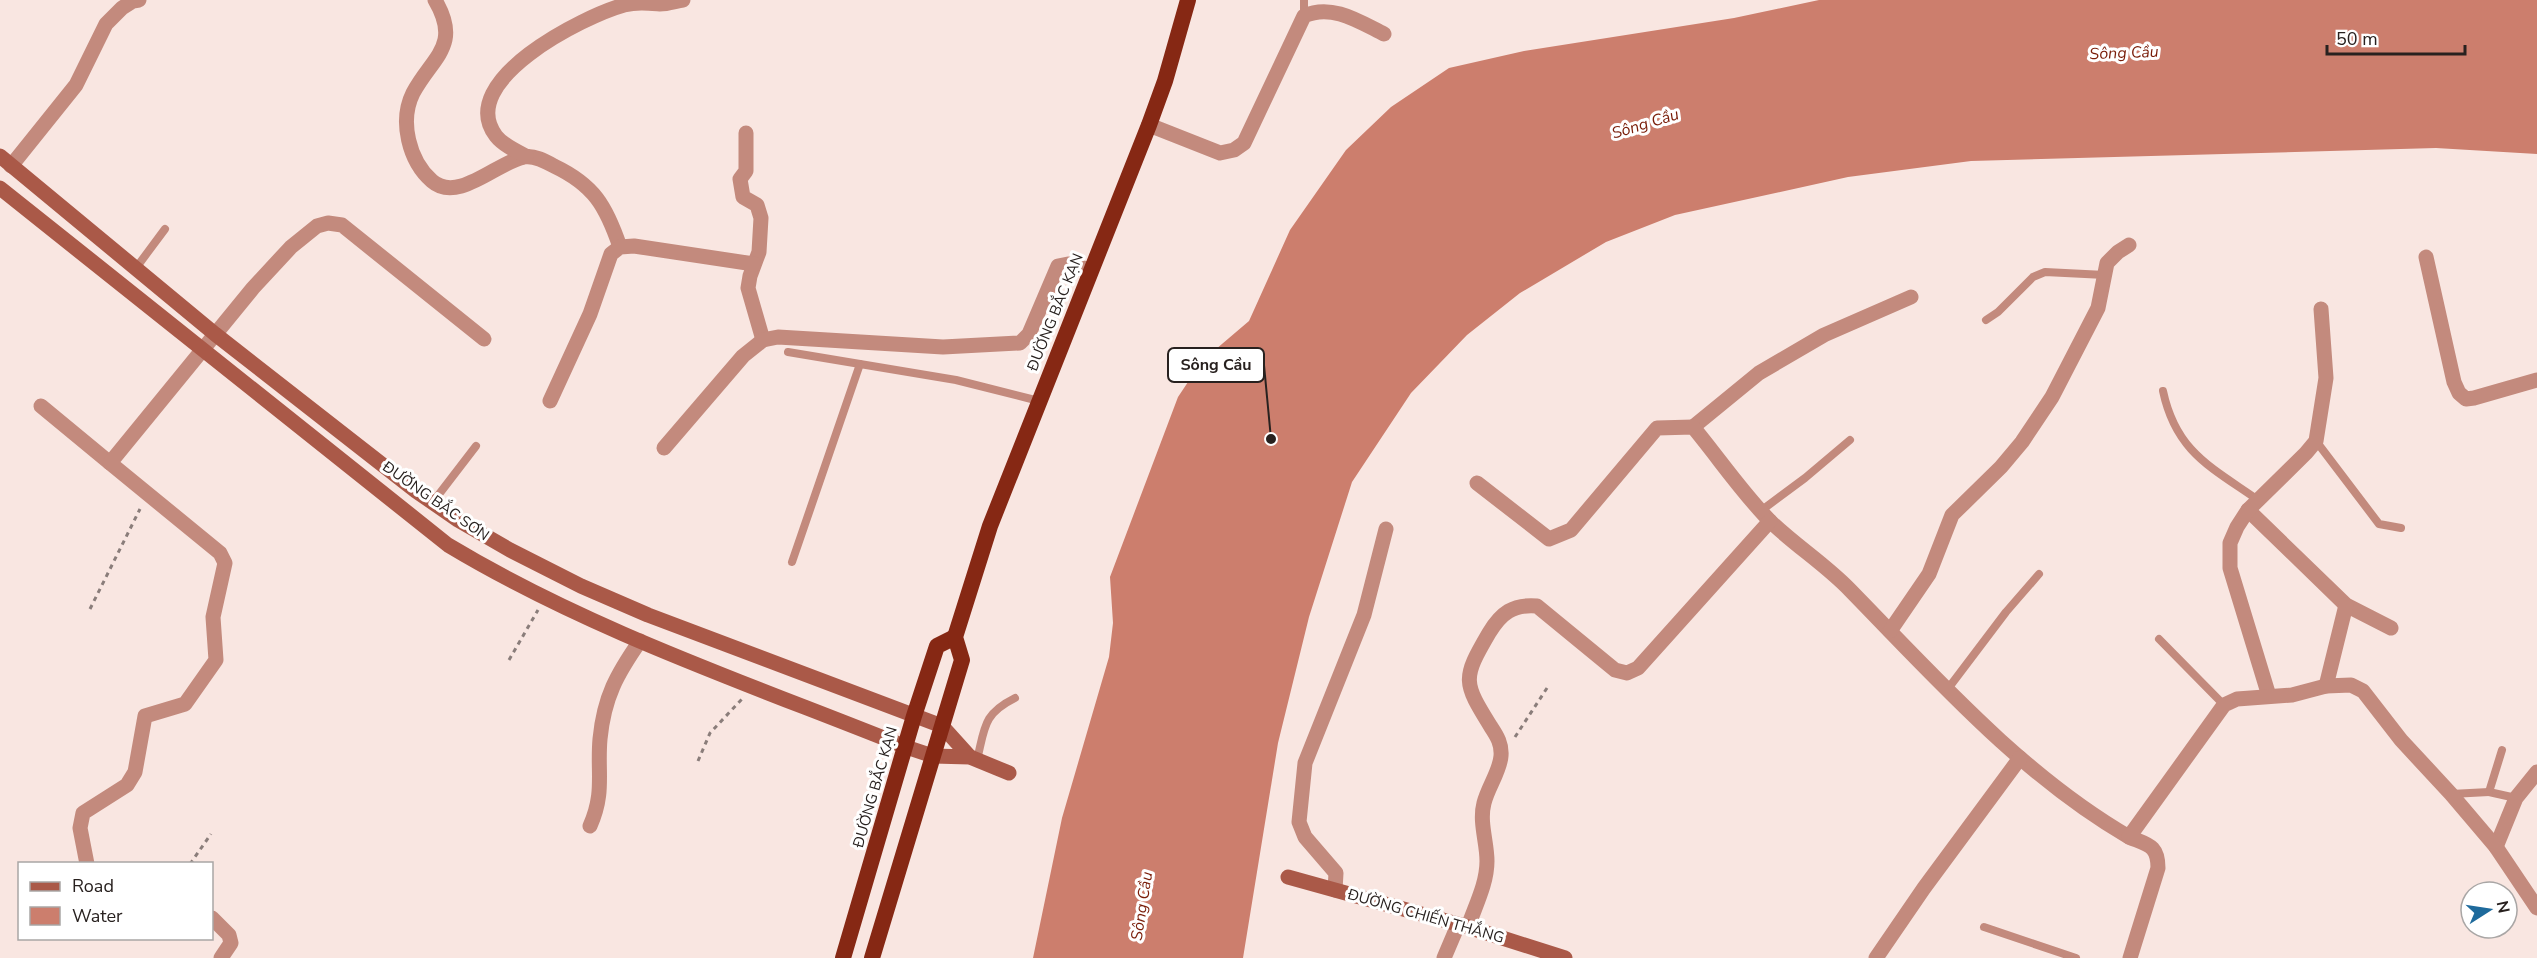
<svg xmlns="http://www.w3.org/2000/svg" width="2537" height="958" viewBox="0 0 2537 958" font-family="'Nunito Sans',sans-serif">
	<rect width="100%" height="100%" fill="#f9e6e1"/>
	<path fill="#cc7e6d" d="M1819 0H2537V154L2436 148 1971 161 1848 177 1675 215 1606 242 1520 293 1467 335 1411 393 1352 482 1309 617 1278 743 1243 958H1033L1062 818 1109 657 1113 623 1110 577 1178 397 1202 361 1249 321 1290 230 1346 150 1391 107 1449 68 1524 51 1734 18Z"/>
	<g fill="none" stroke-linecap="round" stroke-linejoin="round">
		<g stroke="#8a7d7a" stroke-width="3" stroke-dasharray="4.5 4.5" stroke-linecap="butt">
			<path d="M90 609 140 509"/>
			<path d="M509 660 538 610"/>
			<path d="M1515 737 1549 685"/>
			<path d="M698 761 710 733 742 699"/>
			<path d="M190 864 211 834"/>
		</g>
		<g stroke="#c38a7d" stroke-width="8">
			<path d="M1304 16V0"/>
			<path d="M136 268 165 229"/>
			<path d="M1986 320 1998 312 2033 277 2045 272 2105 275"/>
			<path d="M788 352 956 380 1039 401"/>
			<path d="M2163 391C2176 452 2211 467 2258 500"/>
			<path d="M2316 441 2379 524 2401 528"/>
			<path d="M433 502 476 446"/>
			<path d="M1762 510 1805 478 1850 440"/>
			<path d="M792 562 860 364"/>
			<path d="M2159 639 2224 705"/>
			<path d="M1947 690 2006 612 2039 574"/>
			<path d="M2502 750 2489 792 2516 798"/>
			<path d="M977 760C985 727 983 714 1015 698"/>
			<path d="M2451 794 2489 792"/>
			<path d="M1984 927 2076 958"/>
		</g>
		<g stroke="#c38a7d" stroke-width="15">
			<path d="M435 0C462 46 432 57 413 93 399 121 409 161 432 181 458 204 499 161 524 157 534 155 545 161 554 166 594 185 606 206 620 247"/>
			<path d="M1149 125 1220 153 1234 150 1244 143 1304 16C1332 3 1360 22 1384 34"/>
			<path d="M746 133V171L740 179 743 197 757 205 761 218 759 252 750 276 748 288 763 340"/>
			<path d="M526 156C516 151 503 145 496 136 454 81 584 16 624 5 638 2 647 3 660 4 668 4 676 1 683 0"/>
			<path d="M11 166 76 85 106 24 122 8 133 1 139 0"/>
			<path d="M2426 257 2454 382 2459 393 2466 399 2474 398 2537 380"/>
			<path d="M550 401 590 314 611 254 620 247 634 246 754 264"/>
			<path d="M41 406 110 463"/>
			<path d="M1693 427 1759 373 1824 335 1911 297"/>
			<path d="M664 448 743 356 763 340 778 337 943 347 1020 343 1029 334 1058 266 1068 264 1091 270"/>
			<path d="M1477 483 1549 539 1571 530 1657 428 1693 427C1718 457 1743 494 1771 522 1796 546 1826 565 1850 590 1936 678 2022 775 2129 837"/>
			<path d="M2248 510 2346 605 2391 628"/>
			<path d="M1890 631 1929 574 1952 515 2001 467 2022 442 2052 397 2098 308 2107 263 2118 252 2129 245"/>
			<path d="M2326 686 2346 605"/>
			<path d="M2269 696 2230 568V543L2237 527 2248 510 2306 453 2316 441 2326 378 2321 309"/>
			<path d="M590 826C605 792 597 773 600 739 604 697 617 674 640 641"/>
			<path d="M2496 847 2516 798 2537 772"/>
			<path d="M87 864 80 828 83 813 127 785 135 772 145 716 185 704 216 660 213 617 225 563 220 553 110 463 253 288 291 247 317 226 328 223 342 225 484 339"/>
			<path d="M1335 890 1336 873 1305 837 1299 822 1305 763 1364 615 1386 529"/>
			<path d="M212 918 229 935 231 943 221 958"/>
			<path d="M1468 927C1475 906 1487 884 1487 861 1487 842 1479 822 1484 803 1488 787 1500 771 1501 756 1502 744 1497 736 1491 727 1463 682 1462 679 1489 633 1501 613 1513 604 1537 606L1615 670 1627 673 1638 668 1770 521"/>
			<path d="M1444 958 1458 925"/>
			<path d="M1876 958 1924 888 2020 758"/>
			<path d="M2130 958 2158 868C2158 845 2148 845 2129 837L2224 705 2237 699 2292 695 2326 686 2351 685 2363 691 2401 740 2451 794 2496 847 2537 908"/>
		</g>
		<g stroke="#aa5948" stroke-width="15">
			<path d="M0 156 215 334 416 491 458 520 510 550 581 586 648 615 942 726 970 757"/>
			<path d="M0 188 448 545C591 631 752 685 906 747L933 756 970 757 1009 773"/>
			<path d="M1288 877 1468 927 1565 958"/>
		</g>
		<g stroke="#862814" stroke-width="16">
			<path d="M843 958 914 716 937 646 955 637"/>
			<path d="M872 958 962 660 955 637 990 526 1149 125 1165 81 1188 0"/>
		</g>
	</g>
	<g text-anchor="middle" stroke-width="6" stroke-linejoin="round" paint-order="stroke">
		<g font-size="15" fill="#28211f" stroke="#fff">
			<text transform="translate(1055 312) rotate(-68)" y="5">ĐƯỜNG BẮC KẠN</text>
			<text transform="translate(436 501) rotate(35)" y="5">ĐƯỜNG BẮC SƠN</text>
			<text transform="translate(875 787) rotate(-74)" y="5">ĐƯỜNG BẮC KẠN</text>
			<text transform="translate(1426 916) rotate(16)" y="5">ĐƯỜNG CHIẾN THẮNG</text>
		</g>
		<g font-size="16" font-style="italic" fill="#791c08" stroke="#fff">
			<text transform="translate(2124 52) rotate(-2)" y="6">Sông Cầu</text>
			<text transform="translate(1645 123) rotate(-17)" y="6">Sông Cầu</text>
			<text transform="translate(1141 906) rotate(-81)" y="6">Sông Cầu</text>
		</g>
	</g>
	<path fill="none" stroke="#28211f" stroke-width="2" d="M1271 439L1264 365"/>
	<circle fill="#28211f" stroke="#fff" stroke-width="2" cx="1271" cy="439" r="6"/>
	<rect fill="#fff" stroke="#28211f" stroke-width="2" x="1168" y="348" width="96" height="34" rx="6"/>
	<g font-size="16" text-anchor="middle" font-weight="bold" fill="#28211f">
		<text x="1216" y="370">Sông Cầu</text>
	</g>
	<rect x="18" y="862" width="195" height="78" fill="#ffffff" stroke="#a9a6a5" stroke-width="1.5"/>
	<rect x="30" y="882" width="30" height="9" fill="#aa5948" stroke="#a9a6a5" stroke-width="1.5"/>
	<text x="72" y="892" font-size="18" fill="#28211f">Road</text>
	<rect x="30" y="907" width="30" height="18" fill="#cc7e6d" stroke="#a9a6a5" stroke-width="1.5"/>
	<text x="72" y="922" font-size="18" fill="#28211f">Water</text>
	<g transform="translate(2489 910) rotate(78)"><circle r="28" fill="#ffffff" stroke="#a9a6a5" stroke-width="1.5"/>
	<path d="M0-4.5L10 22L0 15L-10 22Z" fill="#1e6a9c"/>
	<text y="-9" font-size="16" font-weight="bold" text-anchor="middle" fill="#28211f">N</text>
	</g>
	<path d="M2327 45v9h138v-9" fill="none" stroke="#28211f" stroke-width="3"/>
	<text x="2336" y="45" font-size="18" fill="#28211f" stroke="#ffffff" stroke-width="4.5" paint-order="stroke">50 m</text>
</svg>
